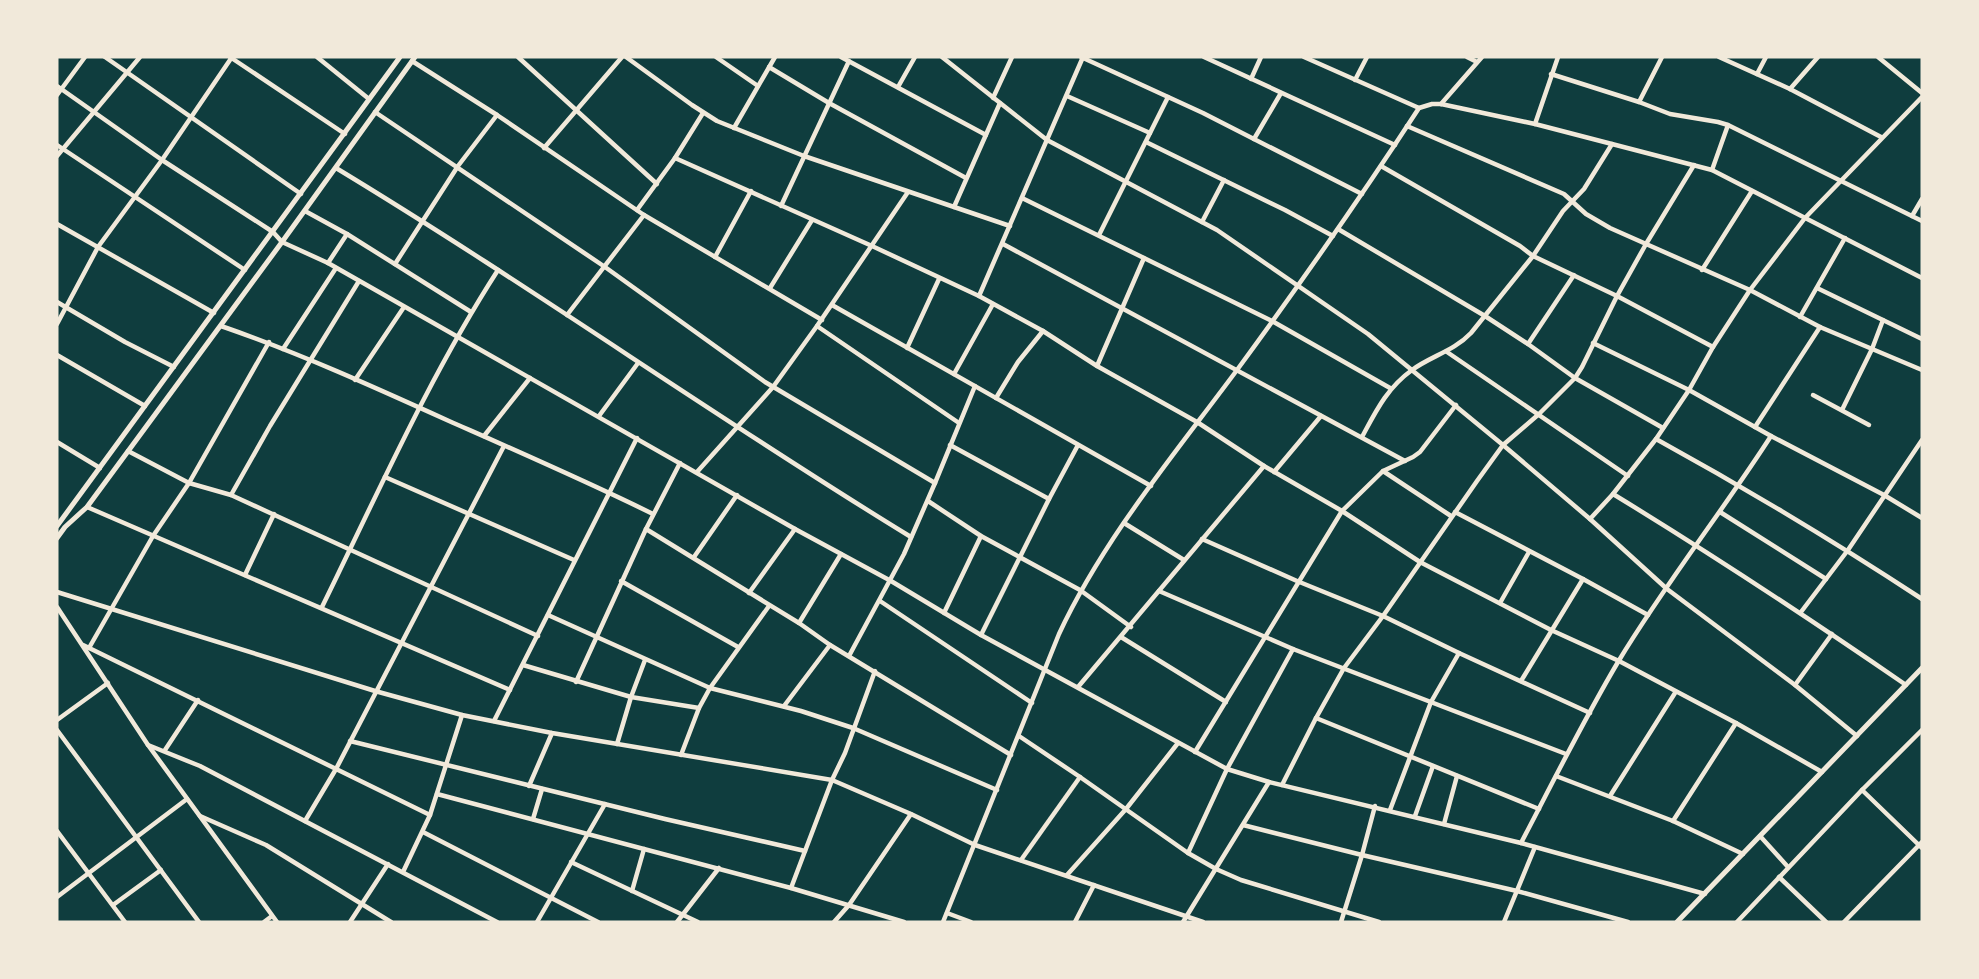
<svg xmlns="http://www.w3.org/2000/svg" width="1979" height="979" viewBox="0 0 1979 979" font-family="'Fira Sans',sans-serif">
	<rect width="100%" height="100%" fill="#0f3d3e"/>
	<g fill="none" stroke-linecap="round" stroke-linejoin="round">
		<g stroke="#f1e9da" stroke-width="4.5">
			<path d="M105 57 301 194"/>
			<path d="M230 57 345 134"/>
			<path d="M317 57 369 99"/>
			<path d="M518 57 657 184"/>
			<path d="M626 57 692 105 717 121 804 156 1010 226"/>
			<path d="M716 57 758 86"/>
			<path d="M841 57 986 135"/>
			<path d="M942 57 1047 140 1217 230 1368 334 1503 445 1590 519 1667 589 1795 685 1857 736"/>
			<path d="M1081 57 1203 113 1362 194"/>
			<path d="M1204 57 1395 145"/>
			<path d="M1304 57 1419 108 1432 104H1441L1535 124 1712 170 1922 278"/>
			<path d="M1467 57 1477 62"/>
			<path d="M1719 57 1790 89 1881 137"/>
			<path d="M1878 57 1922 93"/>
			<path d="M412 61 497 115 644 215 822 320"/>
			<path d="M769 67 829 103 966 178"/>
			<path d="M1551 74 1639 102 1670 114 1718 122 1728 125 1922 221"/>
			<path d="M1757 74 1766 57"/>
			<path d="M1251 79 1261 57"/>
			<path d="M1355 80 1367 57"/>
			<path d="M57 86 162 160 273 232 282 242 328 263 795 529 891 581 981 635 1227 769 1269 782 1521 843 1705 894"/>
			<path d="M898 87 915 57"/>
			<path d="M1790 89 1818 57"/>
			<path d="M57 95 85 57"/>
			<path d="M1067 96 1150 133"/>
			<path d="M993 98 1012 57"/>
			<path d="M1639 102 1662 57"/>
			<path d="M1441 104 1482 57"/>
			<path d="M375 112 605 267 765 382 935 483"/>
			<path d="M1535 124 1558 57"/>
			<path d="M1407 126 1564 194 1586 214 1610 228 1750 290 1820 327 1922 370"/>
			<path d="M734 128 775 57"/>
			<path d="M1254 139 1281 93"/>
			<path d="M1146 142 1285 210 1333 236"/>
			<path d="M57 145 245 270"/>
			<path d="M544 148 622 57"/>
			<path d="M57 156 140 57"/>
			<path d="M675 158 872 246 979 296 1043 331 1097 366 1197 422 1264 466 1342 511 1420 562 1551 630 1619 661 1736 723 1822 772"/>
			<path d="M1381 166 1520 246 1533 256 1617 296 1713 347"/>
			<path d="M336 168C531 286 716 418 911 537"/>
			<path d="M1712 170 1728 125"/>
			<path d="M1022 198 1272 321 1390 388"/>
			<path d="M781 206 849 61"/>
			<path d="M954 207 1000 103"/>
			<path d="M637 210 675 158 703 113"/>
			<path d="M305 211 347 234 471 312"/>
			<path d="M1912 216 1922 199"/>
			<path d="M1202 222 1224 180"/>
			<path d="M57 224 214 313"/>
			<path d="M1338 229 1485 316 1528 344 1575 378 1663 428"/>
			<path d="M1099 235 1168 97"/>
			<path d="M1003 244 1405 461"/>
			<path d="M715 257 751 191"/>
			<path d="M328 263 347 234"/>
			<path d="M395 264 458 166 497 115"/>
			<path d="M1702 270 1752 191"/>
			<path d="M770 288 812 220"/>
			<path d="M1817 288 1922 339"/>
			<path d="M979 296 1083 57"/>
			<path d="M57 302 125 342 174 367"/>
			<path d="M832 305 1151 486"/>
			<path d="M567 315 644 215"/>
			<path d="M1800 317 1845 238"/>
			<path d="M57 324 98 247 162 160 232 57"/>
			<path d="M221 326C299 353 374 387 449 421 517 451 586 481 653 514"/>
			<path d="M817 326 959 423"/>
			<path d="M1593 343 1689 390 1771 436 1884 495 1922 518"/>
			<path d="M1528 344 1574 275"/>
			<path d="M907 348 939 279"/>
			<path d="M283 349 336 268"/>
			<path d="M1447 352 1628 476"/>
			<path d="M57 355 145 406"/>
			<path d="M1097 366 1144 258"/>
			<path d="M954 374 993 304"/>
			<path d="M355 380 404 307"/>
			<path d="M1813 395 1869 425"/>
			<path d="M996 398 1018 362 1043 331"/>
			<path d="M1842 410 1872 349 1883 320"/>
			<path d="M599 416 638 363"/>
			<path d="M1755 427 1820 327"/>
			<path d="M484 436 530 378"/>
			<path d="M1362 437C1376 411 1387 388 1412 370 1431 356 1454 351 1471 333L1533 256 1563 211 1584 189 1612 144"/>
			<path d="M1656 439C1747 489 1835 542 1922 599"/>
			<path d="M57 442 100 468"/>
			<path d="M950 445 1049 499"/>
			<path d="M128 451 189 483 231 495 538 636"/>
			<path d="M1383 471 1451 516"/>
			<path d="M697 472 773 387 817 326 908 192"/>
			<path d="M1274 472 1321 416"/>
			<path d="M385 477 574 560"/>
			<path d="M1613 494C1713 555 1810 619 1906 685"/>
			<path d="M231 495 270 426 359 281"/>
			<path d="M928 501 981 536 1080 590 1131 627"/>
			<path d="M87 507 510 690"/>
			<path d="M1455 512 1583 579 1648 615"/>
			<path d="M1720 512 1826 579"/>
			<path d="M1590 519 1613 494 1656 439 1689 390 1713 347 1750 290 1805 218 1922 97"/>
			<path d="M1124 523 1184 560"/>
			<path d="M646 529 799 623 830 645 1011 755"/>
			<path d="M1202 539 1297 581 1383 616 1459 653 1590 713"/>
			<path d="M694 557 737 495"/>
			<path d="M245 575 274 514"/>
			<path d="M621 581 738 647"/>
			<path d="M1159 591 1293 649 1566 754"/>
			<path d="M57 592 375 691 462 715 552 733 832 780 911 814 975 845 1203 922"/>
			<path d="M749 593 795 529"/>
			<path d="M880 601 1032 703"/>
			<path d="M1500 603 1529 552"/>
			<path d="M57 607 148 745 277 922"/>
			<path d="M322 607C378 493 429 377 498 270"/>
			<path d="M1801 612 1848 550 1922 440"/>
			<path d="M944 613 981 536"/>
			<path d="M548 615 710 688 801 711 853 728 997 790"/>
			<path d="M799 623 841 554"/>
			<path d="M981 635 1049 499 1078 445"/>
			<path d="M1121 637 1226 702"/>
			<path d="M83 645 430 815"/>
			<path d="M89 648 153 536 189 483 269 342"/>
			<path d="M849 656 904 554 935 483 975 386"/>
			<path d="M523 665 631 697 699 708"/>
			<path d="M1521 681 1583 579"/>
			<path d="M576 682 646 529 680 463"/>
			<path d="M1795 685 1832 634"/>
			<path d="M1078 687 1264 466"/>
			<path d="M784 706 830 645"/>
			<path d="M1316 718 1539 809"/>
			<path d="M57 720 108 683"/>
			<path d="M494 721 637 438"/>
			<path d="M57 730 199 922"/>
			<path d="M1019 736 1080 777 1188 853 1216 869 1241 880 1379 922"/>
			<path d="M350 741 665 819 805 851"/>
			<path d="M617 744 631 697 645 660"/>
			<path d="M148 745 200 766 497 922"/>
			<path d="M165 750 198 700"/>
			<path d="M1195 752 1342 511 1383 471 1413 457 1420 452 1456 405"/>
			<path d="M681 755 699 708 710 688 769 606"/>
			<path d="M1556 776 1673 821 1743 854"/>
			<path d="M1282 785 1316 718 1344 668 1383 616 1477 481 1503 445 1539 414 1575 378 1582 367 1617 296 1646 244 1694 165"/>
			<path d="M529 786 552 733"/>
			<path d="M1862 790 1922 848"/>
			<path d="M437 794 791 888 904 922"/>
			<path d="M1610 796 1675 693"/>
			<path d="M1390 810 1431 702 1459 653"/>
			<path d="M200 816 266 845 391 922"/>
			<path d="M1415 816 1433 766"/>
			<path d="M533 819 542 789"/>
			<path d="M305 821 336 769 504 446"/>
			<path d="M1673 821 1736 723"/>
			<path d="M1444 824 1457 776"/>
			<path d="M1243 825 1362 855 1517 891 1628 922"/>
			<path d="M57 831 125 922"/>
			<path d="M423 832 598 922"/>
			<path d="M1760 836 1788 867"/>
			<path d="M1521 843C1553 782 1583 721 1618 662 1665 584 1722 512 1771 436"/>
			<path d="M1188 853 1227 769 1293 649"/>
			<path d="M1021 860 1080 777"/>
			<path d="M571 862 698 922"/>
			<path d="M403 872 430 815 462 715"/>
			<path d="M1067 875 1126 809 1178 743"/>
			<path d="M1779 877 1826 922"/>
			<path d="M791 888 832 780 845 753 875 671"/>
			<path d="M632 891 644 849"/>
			<path d="M57 897 187 799"/>
			<path d="M113 905 161 870"/>
			<path d="M947 913 971 922"/>
			<path d="M264 922 272 916"/>
			<path d="M350 922 388 864"/>
			<path d="M537 922 605 804"/>
			<path d="M677 922 719 868"/>
			<path d="M834 922 849 905 911 814"/>
			<path d="M943 922 1059 634C1104 538 1174 455 1237 370 1300 284 1361 197 1419 108"/>
			<path d="M1075 922 1094 885"/>
			<path d="M1183 922 1269 782"/>
			<path d="M1341 922 1362 855 1375 806"/>
			<path d="M1504 922 1535 847"/>
			<path d="M1737 922 1862 790 1922 730"/>
			<path d="M1844 922 1922 842"/>
		</g>
		<g stroke="#f1e9da" stroke-width="5">
			<path d="M57 526 400 57"/>
			<path d="M57 538 65 527 87 507 282 242 415 57"/>
			<path d="M1677 922 1922 668"/>
		</g>
	</g>
	<rect width="1979" height="979" fill="none" stroke="#f1e9da" stroke-width="117"/>
</svg>
